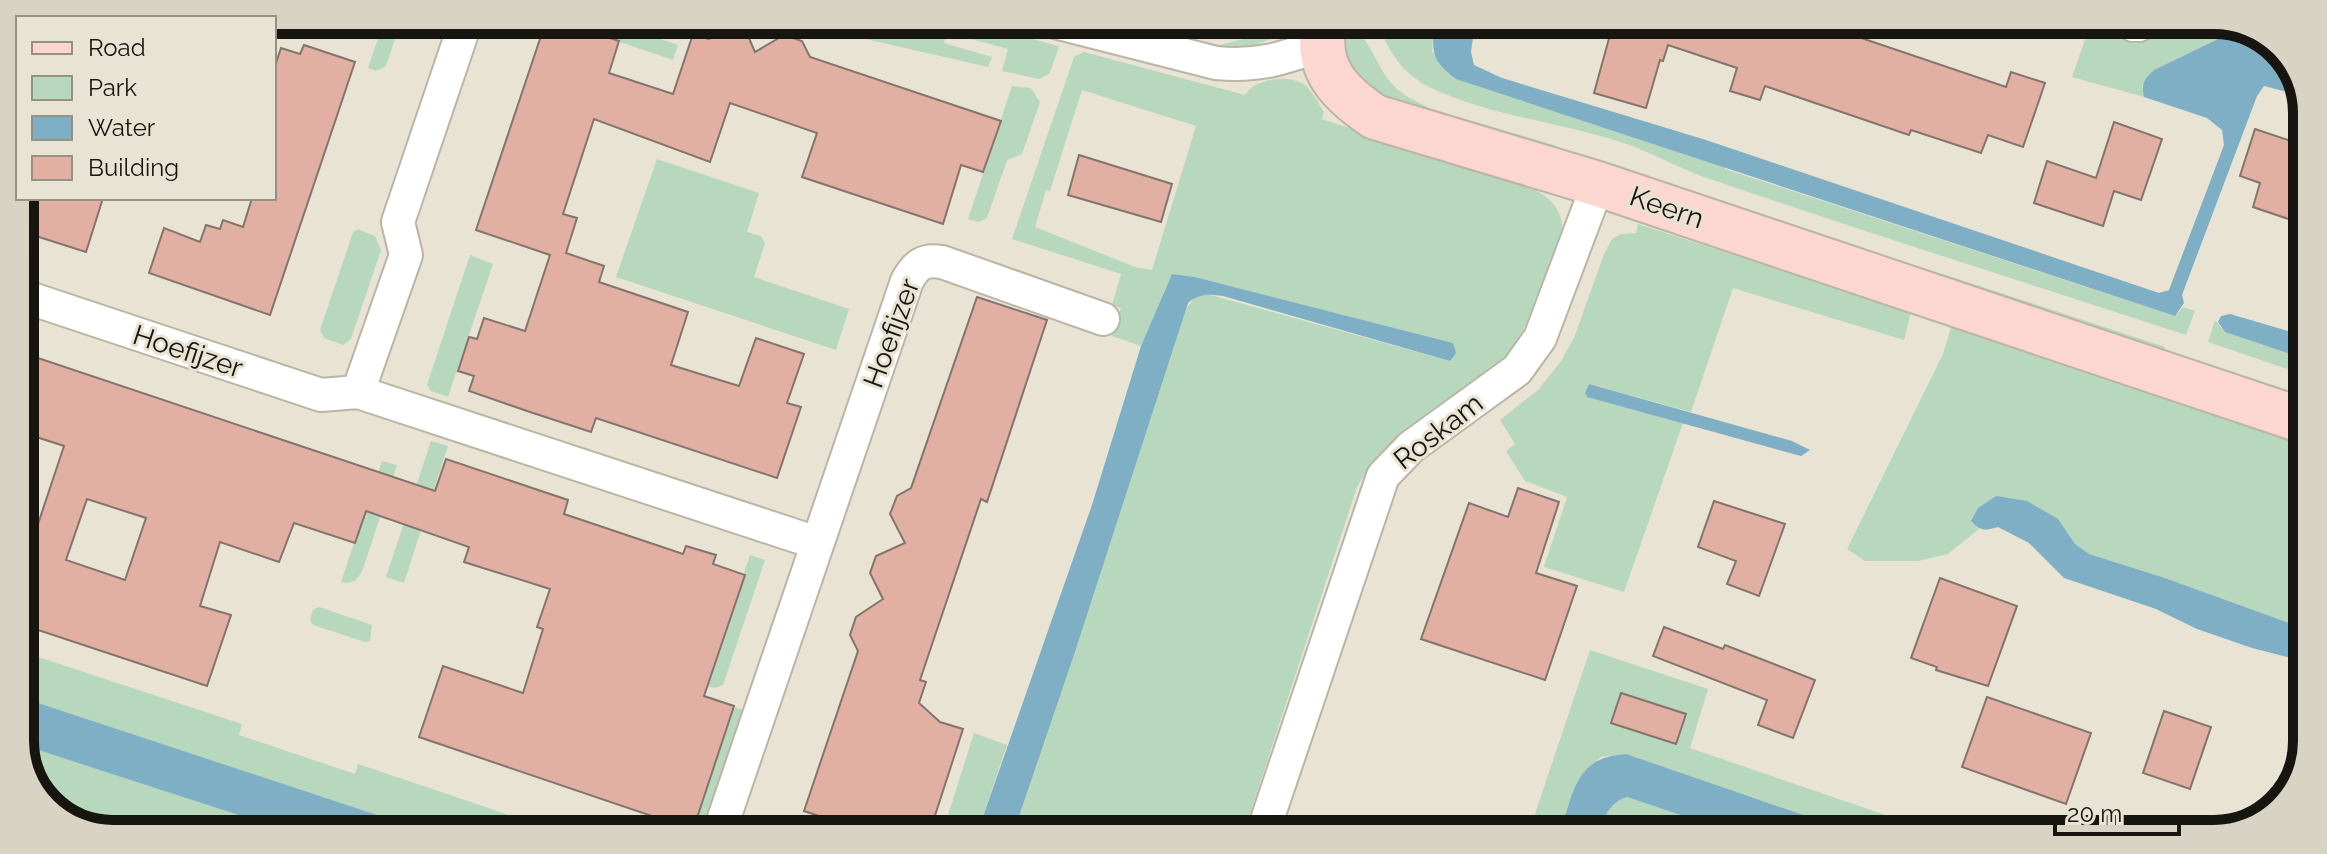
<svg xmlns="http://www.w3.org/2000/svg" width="2327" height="854" viewBox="0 0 2327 854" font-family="Raleway,sans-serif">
	<rect width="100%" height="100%" fill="#e9e3d3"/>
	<g fill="#b8d8be" fill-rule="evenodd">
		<path d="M384 21H401L386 66 376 71 368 68Z"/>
		<path d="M558 21H608L678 45 673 60Z"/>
		<path d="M791 22H915L913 30 945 38 944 43 992 57 988 67Z"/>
		<path d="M970 22 1059 46 1050 73 1039 79 1002 71 1008 49 967 38Z"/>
		<path d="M1248 23H1292C1273 43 1243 52 1216 46L1254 36Z"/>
		<path d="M1341 23C1367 25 1375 67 1393 85 1403 96 1418 102 1431 109L1557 146 1553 155 1375 99 1348 75Z"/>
		<path d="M1378 23H1431L1434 25 1432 52 1725 166V169L2175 316 2183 307 2195 311 2186 335C2027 283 1868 233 1710 179 1683 170 1658 156 1632 146 1566 122 1493 118 1429 87 1403 74 1387 50 1378 23Z"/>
		<path d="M2090 25 2103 29 2106 35 2136 44 2176 25 2245 26 2154 70 2142 86 2144 97 2072 77Z"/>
		<path d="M1084 52 1245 95C1254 79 1289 73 1305 85 1313 92 1318 103 1324 112L1322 119 1532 188C1548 197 1559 205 1562 224 1566 247 1520 346 1501 362 1450 408 1389 424 1356 490L1244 832 1014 831 1074 655 1185 310 1196 296 1207 294 1450 361 1453 343 1195 277 1172 274 1141 346 1112 336 1121 308 1112 305 1121 274 1012 239 1074 57ZM1082 90 1196 126 1152 270 1135 267 1035 227 1046 190 1050 191Z"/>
		<path d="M1012 86 1031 88 1040 102 1022 154 1007 160 987 218 979 222 968 219Z"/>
		<path d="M657 159 759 193 747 232 761 236 765 243 754 277 849 309 836 350 616 277Z"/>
		<path d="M1638 224 1911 312 1904 340 1733 288 1691 412 1589 384 1587 397 1683 423 1624 592 1544 567 1567 497 1525 481 1506 451 1515 444 1500 420 1539 389 1561 361 1574 338 1604 254 1612 239 1621 234 1636 233Z"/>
		<path d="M358 229 375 236 381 250 351 339 343 345 324 338 320 330 353 232Z"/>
		<path d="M470 255 493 264 448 397 431 391 427 385Z"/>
		<path d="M1943 274 2165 347 2162 354 1940 280Z"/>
		<path d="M2215 320 2225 332 2305 359V375L2208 342Z"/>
		<path d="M1951 327 2304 445 2303 628 2162 577 2089 554 2075 544 2058 520 1971 521 1979 529 1948 554 1918 561H1865L1847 549 1943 354Z"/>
		<path d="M431 441 448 446 404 583 386 577Z"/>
		<path d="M382 461 397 465 363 569C358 579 354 585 341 582Z"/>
		<path d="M750 555 765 560 723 685 715 688 705 686Z"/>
		<path d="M319 607 372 625 370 641 365 642 313 625 310 620 313 610Z"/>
		<path d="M1590 650 1708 689 1690 748 1938 833H1856L1625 754 1601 757 1578 783 1560 832H1529Z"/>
		<path d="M20 651 242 724 239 735 355 774 358 764 554 830H421L20 697Z"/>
		<path d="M734 707 747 711 707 830H692Z"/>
		<path d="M974 733 1007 745 978 831H943Z"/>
		<path d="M20 745 55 755 281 829H82L39 798Z"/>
		<path d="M1627 797 1734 833H1599C1605 816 1609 803 1627 797Z"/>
	</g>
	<g fill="#7eafc5">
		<path d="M1431 23H1475L1471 52 1474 65 1502 78 1706 140 2159 293 2169 290 2224 145 2222 130 2207 118 2144 97C2141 84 2144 79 2154 70L2245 26 2277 49 2271 66 2297 80 2303 96 2264 86 2257 96 2182 295 2184 303 2175 316 1456 79C1432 60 1432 54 1434 25Z"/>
		<path d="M1172 274 1195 277 1453 343 1456 353 1450 361 1223 296C1208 294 1200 293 1188 303L1074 655 1014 831H978L1092 505 1141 346Z"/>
		<path d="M2230 314 2305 336V359L2225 332 2218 322 2221 316Z"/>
		<path d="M1589 384 1792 441 1810 450 1801 456 1587 397 1585 393Z"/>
		<path d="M1996 496 2027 501 2058 519 2075 544 2089 554 2162 577 2303 628V661L2252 648 2197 629 2156 609 2064 578 2029 543 1998 527C1985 531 1980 531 1971 521L1978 508Z"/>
		<path d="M20 697 374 814 421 830 281 829 20 744Z"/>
		<path d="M1626 754 1856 833H1734L1627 797C1609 803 1605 816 1599 833L1560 832C1574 792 1575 757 1626 754Z"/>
	</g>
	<g fill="#e1b0a2" stroke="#84746f" stroke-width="2" fill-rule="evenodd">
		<path d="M546 21H558L619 41 609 73 673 94 693 34 709 39 716 21 742 22 755 52 784 35 802 41 810 57 1001 121 983 172 961 165 943 224 802 177 817 133 730 103 710 162 594 119 563 214 577 218 566 253 604 266 599 282 688 312 671 365 739 386 756 338 804 354 787 403 801 407 777 478 596 418 591 432 530 412 469 391 474 376 458 371 469 337 477 339 484 318 525 331 550 255 476 230Z"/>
		<path d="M1613 24H1820L2006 87 2011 72 2045 83 2023 147 1988 135 1981 153 1911 130 1909 135 1765 86 1760 100 1730 91 1737 68 1668 45 1663 61 1660 60 1646 108 1594 93Z"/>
		<path d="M304 45 355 62 270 315 149 273 164 228 200 242 206 225 220 229 223 220 243 227 252 198H274V69L281 48 300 54Z"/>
		<path d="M2114 122 2162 139 2141 200 2114 191 2103 226 2034 203 2047 161 2096 178Z"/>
		<path d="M2255 129 2306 146V225L2253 207 2260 183 2240 176Z"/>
		<path d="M1079 155 1172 184 1161 222 1068 195Z"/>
		<path d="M20 198H103L86 252 20 231Z"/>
		<path d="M977 297 1047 320 987 502 981 499 920 680 926 682 919 703 940 722 963 729 930 831H864L804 811 858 651 850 635 856 617 883 599 870 573 876 556 905 543 890 514 897 496 911 488Z"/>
		<path d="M20 352 435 491 446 459 568 500 564 514 683 554 686 546 716 555 713 564 745 575 704 696 734 706 693 830 419 737 443 666 523 693 543 629 537 627 550 589 464 562 469 547 366 511 355 543 294 523 279 562 220 542 200 606 231 615 207 686 20 624V578L64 446 21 432 29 409 20 406ZM87 499 146 518 125 580 66 560Z"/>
		<path d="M1518 488 1559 502 1536 573 1577 586 1545 680 1421 639 1469 503 1508 517Z"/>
		<path d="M1714 501 1785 524 1759 596 1727 584 1736 561 1698 547Z"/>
		<path d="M1940 578 2017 606 1988 686 1936 670 1937 667 1911 658Z"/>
		<path d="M1664 627 1723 649 1725 645 1815 680 1793 738 1758 725 1767 700 1653 656Z"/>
		<path d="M1621 693 1686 714 1676 744 1611 723Z"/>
		<path d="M1987 697 2091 733 2066 804 1962 767Z"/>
		<path d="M2164 711 2211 727 2190 789 2143 773Z"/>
	</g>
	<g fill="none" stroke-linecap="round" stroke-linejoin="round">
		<g stroke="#bbb5a6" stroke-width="36">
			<g id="street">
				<path d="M1055 22 1216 63C1257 67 1282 59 1320 45"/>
				<path d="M2133 25H2139"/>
				<path d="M20 295 321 395 358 392 817 543"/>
				<path d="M358 392 406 255 398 222 466 21"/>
				<path d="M723 830V821L907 281C916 265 923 259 942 262L1103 319"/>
				<path d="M1263 832 1383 476 1411 447 1517 370 1540 338 1598 184"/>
			</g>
		</g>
		<g stroke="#bbb5a6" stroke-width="48">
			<path id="secondary" d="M1324 23C1315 69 1339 93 1375 117L1598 184 2304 421"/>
		</g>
		<use href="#street" stroke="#fff" stroke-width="32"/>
		<use href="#secondary" stroke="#fcd6d1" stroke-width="44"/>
	</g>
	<g text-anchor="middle" stroke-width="6" stroke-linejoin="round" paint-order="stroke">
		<g font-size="28" fill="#171510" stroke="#e9e3d3">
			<text transform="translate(1667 207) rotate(19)" y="10">Keern</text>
			<text transform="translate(891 333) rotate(-70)" y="10">Hoefijzer</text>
			<text transform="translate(188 351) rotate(18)" y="10">Hoefijzer</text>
			<text transform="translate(1438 431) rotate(-38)" y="10">Roskam</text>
		</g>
	</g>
	<path d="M0 0H2327V854H0ZM113 34H2214A79 79 0 0 1 2293 113V741A79 79 0 0 1 2214 820H113A79 79 0 0 1 34 741V113A79 79 0 0 1 113 34Z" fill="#d8d3c3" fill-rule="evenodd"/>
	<path fill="none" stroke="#171510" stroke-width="10" d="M113 34H2214A79 79 0 0 1 2293 113V741A79 79 0 0 1 2214 820H113A79 79 0 0 1 34 741V113A79 79 0 0 1 113 34Z"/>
	<rect x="16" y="16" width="260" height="184" fill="#e9e3d3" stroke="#959185" stroke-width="2"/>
	<rect x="32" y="42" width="40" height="12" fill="#fcd6d1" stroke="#959185" stroke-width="2"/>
	<text x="88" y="56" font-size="24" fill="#171510">Road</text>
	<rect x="32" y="76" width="40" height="24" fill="#b8d8be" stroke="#959185" stroke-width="2"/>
	<text x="88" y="96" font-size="24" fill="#171510">Park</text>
	<rect x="32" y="116" width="40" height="24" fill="#7eafc5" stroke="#959185" stroke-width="2"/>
	<text x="88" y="136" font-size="24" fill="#171510">Water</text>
	<rect x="32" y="156" width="40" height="24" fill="#e1b0a2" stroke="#959185" stroke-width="2"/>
	<text x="88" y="176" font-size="24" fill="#171510">Building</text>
	<path d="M2055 822v12h124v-12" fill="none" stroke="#171510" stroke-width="4"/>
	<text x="2067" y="822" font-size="24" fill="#171510" stroke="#e9e3d3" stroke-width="6" paint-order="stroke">20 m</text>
</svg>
